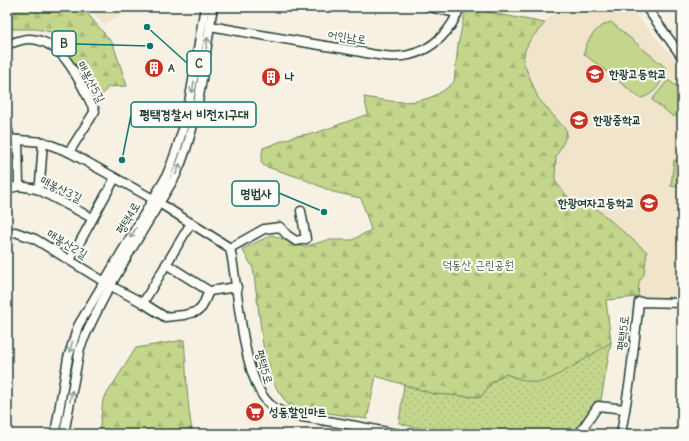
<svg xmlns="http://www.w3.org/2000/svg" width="689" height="441" viewBox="0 0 689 441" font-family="'Comic Neue','Poor Story',sans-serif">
	<defs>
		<pattern id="grass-dots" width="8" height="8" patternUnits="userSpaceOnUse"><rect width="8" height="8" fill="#c3d68b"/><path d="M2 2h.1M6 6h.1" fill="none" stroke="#a7b979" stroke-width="1.8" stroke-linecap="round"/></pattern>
		<pattern id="forest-firs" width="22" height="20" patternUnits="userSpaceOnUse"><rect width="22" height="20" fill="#c3d68b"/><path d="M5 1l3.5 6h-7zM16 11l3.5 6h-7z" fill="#a7b979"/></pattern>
	</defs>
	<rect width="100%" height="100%" fill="#f7f1e3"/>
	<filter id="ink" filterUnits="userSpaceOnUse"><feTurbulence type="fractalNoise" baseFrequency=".025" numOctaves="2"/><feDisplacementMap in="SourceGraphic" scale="8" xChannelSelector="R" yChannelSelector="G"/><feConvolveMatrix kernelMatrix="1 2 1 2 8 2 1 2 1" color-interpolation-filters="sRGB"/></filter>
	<g filter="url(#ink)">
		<g fill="#f0e4cb">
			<path d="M88 7H132L104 25Z"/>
			<path d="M558 7H625L641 20 682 67V299L638 297 639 282 644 274 647 252 597 209 571 201 555 181 556 157 566 138 567 131 538 98 523 61 525 50 530 40Z"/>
		</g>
		<path fill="url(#grass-dots)" stroke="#718a60" d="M611 342 601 400 573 434H447L434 433 399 423 404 384 434 394 481 397 492 382 505 374 520 379 562 372Z"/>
		<g fill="url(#forest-firs)" stroke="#718a60">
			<path d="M7 7H82L113 44 127 86 108 87 96 103 51 32 36 29H7Z"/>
			<path d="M466 8 545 23 530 40 525 50 523 61 538 98 567 131 566 137 556 157 555 181 571 201 597 209 647 252 644 274 639 282 638 297 606 300 611 342C601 349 552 381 541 382 530 384 516 377 505 374L492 382 481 397 434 394 376 376 367 419 290 407 278 391 266 367 253 268 242 249 272 235 304 247 327 240H352L371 230 361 198 333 192 301 178 264 166 261 162 263 148 295 136 316 133 368 114 364 97C400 103 426 108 454 82L458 45Z"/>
			<path d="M184 340C187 371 186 403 193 434H99L103 400 136 348Z"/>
		</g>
		<g fill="#c3d68b" stroke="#718a60">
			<path d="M611 22 666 68C663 82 654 96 640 98L584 54C586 40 596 26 611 22Z"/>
			<path d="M668 80 682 91V108L674 117 652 100Z"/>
			<path d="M674 160 682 161V188L671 186Z"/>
		</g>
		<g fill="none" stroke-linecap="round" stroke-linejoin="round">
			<g stroke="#1f3d34" stroke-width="11">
				<g id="minor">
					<path d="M429 7 457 13"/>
					<path d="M646 7 682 57"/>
					<path d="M210 26C255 34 300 42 345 49 363 52 392 60 409 55 433 50 452 30 460 7"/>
					<path d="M7 44C14 43 22 39 28 39 65 39 80 84 95 111L69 152"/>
					<path d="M7 127 10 139"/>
					<path d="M7 139 43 142 69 152 153 199 230 248C239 287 241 383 272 406 285 416 305 417 321 420 347 424 372 429 398 434"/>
					<path d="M18 140 19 186"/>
					<path d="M7 189 19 186 37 189 92 218"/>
					<path d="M37 189 40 183 43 142"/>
					<path d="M7 234 15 232 35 239 111 286 143 303 191 223"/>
					<path d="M230 248 264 229 280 227 287 235 296 241 306 239 301 211"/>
					<path d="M70 260 115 178"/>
					<path d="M209 291 237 287"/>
					<path d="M143 303 165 317 184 315 198 311 202 307 209 291 166 264"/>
					<path d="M55 434 68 358 78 326 165 179C191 122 194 67 205 7"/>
					<path d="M64 434 80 348C104 290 143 231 175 177 200 124 203 64 213 7"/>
					<path d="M579 434 598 406 625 409"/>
					<path d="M621 434 630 380 639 302 682 303"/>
				</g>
			</g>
			<use href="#minor" stroke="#fdfcf7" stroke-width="8"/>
		</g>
		<defs><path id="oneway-shaft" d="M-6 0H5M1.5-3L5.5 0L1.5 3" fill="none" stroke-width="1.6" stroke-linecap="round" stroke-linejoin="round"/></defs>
		<g stroke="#8e9c96">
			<use href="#oneway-shaft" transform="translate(207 43) rotate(-82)"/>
			<use href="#oneway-shaft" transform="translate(193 87) rotate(100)"/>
			<use href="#oneway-shaft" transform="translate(178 169) rotate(-66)"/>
			<use href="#oneway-shaft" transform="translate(133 233) rotate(121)"/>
			<use href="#oneway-shaft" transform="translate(71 347) rotate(104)"/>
			<use href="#oneway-shaft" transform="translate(71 396) rotate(-79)"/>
		</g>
	</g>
	<defs>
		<g id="building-disc" transform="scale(1)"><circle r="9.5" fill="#c8321e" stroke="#fdfcf7"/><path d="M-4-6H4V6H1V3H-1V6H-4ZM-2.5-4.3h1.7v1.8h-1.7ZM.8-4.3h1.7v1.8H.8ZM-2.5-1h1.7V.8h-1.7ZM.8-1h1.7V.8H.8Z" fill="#fff"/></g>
		<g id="school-disc" transform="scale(1)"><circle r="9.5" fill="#c8321e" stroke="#fdfcf7"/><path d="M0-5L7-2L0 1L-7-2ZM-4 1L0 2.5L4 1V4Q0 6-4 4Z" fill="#fff"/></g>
		<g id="supermarket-disc" transform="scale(1)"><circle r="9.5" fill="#c8321e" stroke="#fdfcf7"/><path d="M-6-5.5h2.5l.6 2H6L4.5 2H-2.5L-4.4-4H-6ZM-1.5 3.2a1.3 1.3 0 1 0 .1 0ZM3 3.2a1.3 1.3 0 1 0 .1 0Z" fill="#fff"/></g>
	</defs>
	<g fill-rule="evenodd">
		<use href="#building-disc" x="154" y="68"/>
		<use href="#school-disc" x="595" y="74"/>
		<use href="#building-disc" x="271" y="77"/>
		<use href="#school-disc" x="579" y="120"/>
		<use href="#school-disc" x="649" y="203"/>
		<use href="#supermarket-disc" x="255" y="412"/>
	</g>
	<g text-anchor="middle" stroke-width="4" stroke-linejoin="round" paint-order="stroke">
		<g font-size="12" fill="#1f3d34" stroke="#fdfcf7">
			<text transform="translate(347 37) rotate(9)" y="4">어인남로</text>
			<text transform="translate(91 82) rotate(62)" y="4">매봉산5길</text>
			<text transform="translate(61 189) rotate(26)" y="4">매봉산3길</text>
			<text transform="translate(128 218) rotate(-59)" y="4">평택4로</text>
			<text transform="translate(67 244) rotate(31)" y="4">매봉산2길</text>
			<text transform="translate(623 333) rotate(-84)" y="4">평택5로</text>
			<text transform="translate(264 367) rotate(74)" y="4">평택5로</text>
		</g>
		<g font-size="12" font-weight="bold" fill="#1f3d34" stroke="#fdfcf7" text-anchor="start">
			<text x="168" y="72">A</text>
			<text x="609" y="78">한광고등학교</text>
			<text x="285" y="81">나</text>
			<text x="593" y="124">한광중학교</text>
			<text x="635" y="207" text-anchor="end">한광여자고등학교</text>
			<text x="269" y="416">성동할인마트</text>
		</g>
		<g font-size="12" fill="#405c45" stroke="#fdfcf7">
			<text x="478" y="269">덕동산 근린공원</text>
		</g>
	</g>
	<path fill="none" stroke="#0f766e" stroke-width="1.5" d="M150 46L76 44M147 27L187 63M122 160L131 115M324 212L279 193"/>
	<g fill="#0f766e" stroke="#fdfcf7" stroke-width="1.5">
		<circle cx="150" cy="46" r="4"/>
		<circle cx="147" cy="27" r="4"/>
		<circle cx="122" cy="160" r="4"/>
		<circle cx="324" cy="212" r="4"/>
	</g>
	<g fill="#fdfcf7" stroke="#0f766e" stroke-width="1.5">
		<rect x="52" y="31" width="24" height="25" rx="4"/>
		<rect x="187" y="51" width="24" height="25" rx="4"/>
		<rect x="131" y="102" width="125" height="25" rx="4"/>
		<rect x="232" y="181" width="47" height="25" rx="4"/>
	</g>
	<g font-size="13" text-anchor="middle" font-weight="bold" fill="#1f3d34">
		<text x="64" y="48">B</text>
		<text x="199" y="68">C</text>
		<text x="194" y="119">평택경찰서 비전지구대</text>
		<text x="256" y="198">명법사</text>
	</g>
	<rect width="689" height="441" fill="none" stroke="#fdfcf7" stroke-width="24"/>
	<rect x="12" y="12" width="665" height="417" fill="none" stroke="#1f3d34" stroke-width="1.5" filter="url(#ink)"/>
</svg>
